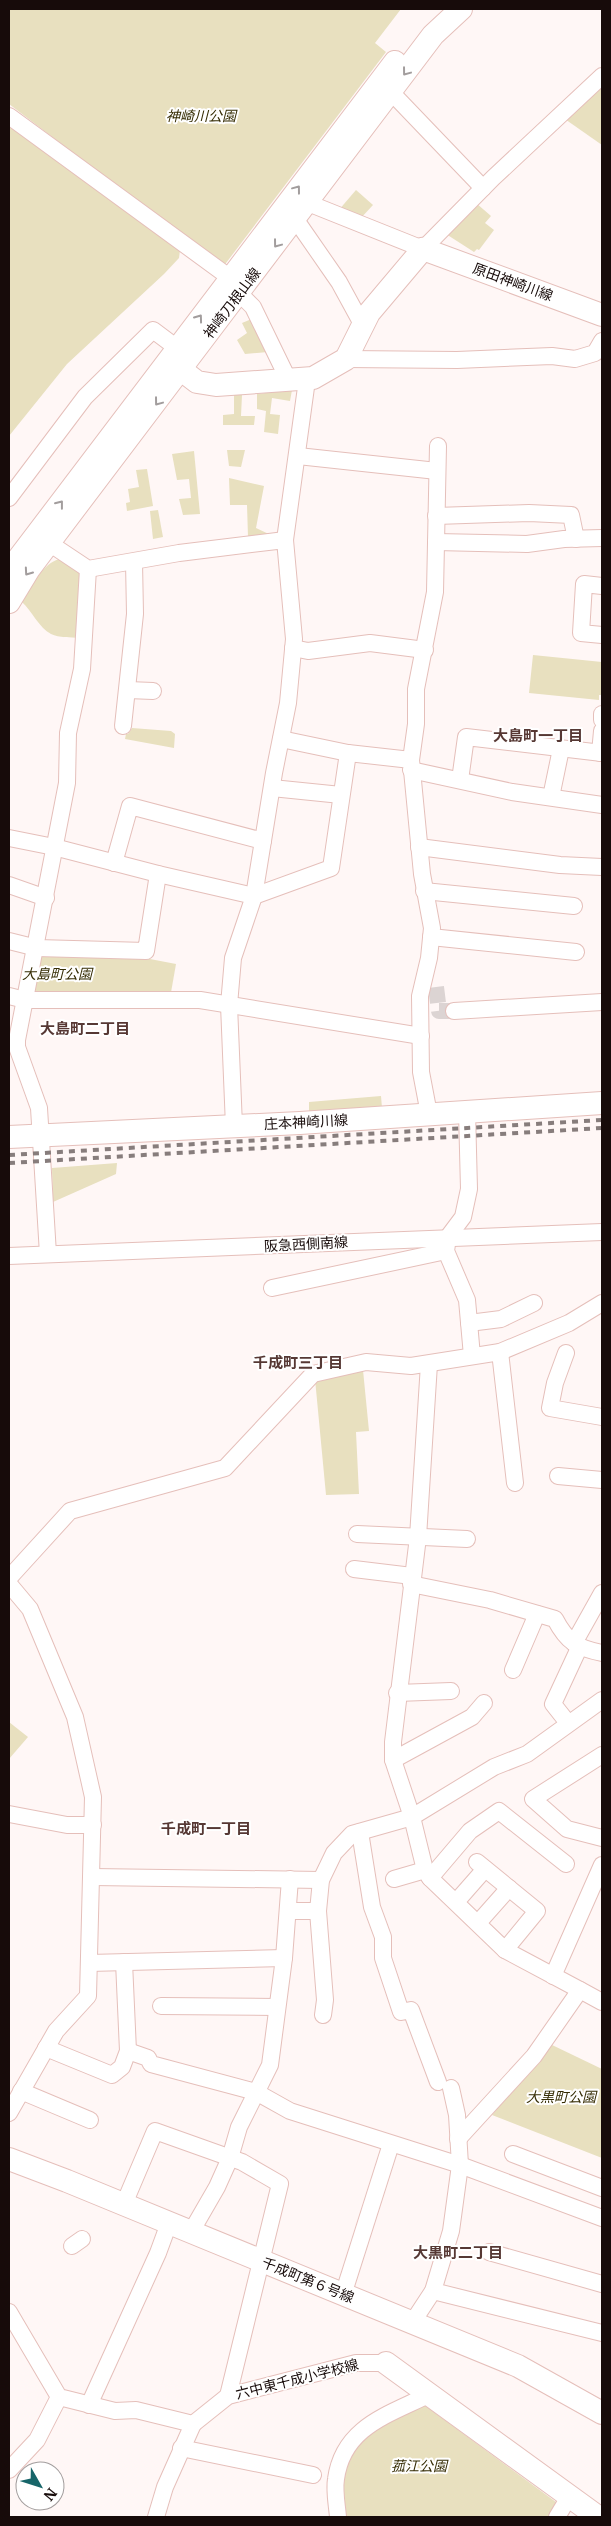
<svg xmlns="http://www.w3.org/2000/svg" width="611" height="2526" viewBox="0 0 611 2526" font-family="Merriweather,'Noto Sans JP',serif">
	<rect width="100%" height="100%" fill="#fff7f6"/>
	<g fill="#e8e0bf">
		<path d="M9 9H401L375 43 386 52 223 267 9 104Z"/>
		<path d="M602 84V145L562 117Z"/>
		<path d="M9 125 180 250 179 258 164 274 67 364 9 436Z"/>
		<path d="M356 190 373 205 360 219 338 211Z"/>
		<path d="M476 203 491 216 485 223 494 230 479 250 477 249 474 252 446 234Z"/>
		<path d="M254 318 268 352 245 354 237 340 247 333 242 323Z"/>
		<path d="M292 390 290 401 272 398 270 414 280 415 278 434 264 432 266 411 257 409V394Z"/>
		<path d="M234 395H242L241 416H255L254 425H223V415L234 414Z"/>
		<path d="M227 450H245L241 467 229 466Z"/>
		<path d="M194 451 200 514 183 515 179 499 191 498 189 479 177 480 172 454Z"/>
		<path d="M147 469 153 506 127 511 126 503 130 502 128 489 139 487 136 470Z"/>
		<path d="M229 478 264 486 256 528 273 536 248 537 247 505H230Z"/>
		<path d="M158 510 163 537 153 539 150 511Z"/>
		<path d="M59 559 79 570 81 574 79 638C71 637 59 638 51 634 39 628 32 611 22 602 31 587 42 564 59 559Z"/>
		<path d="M533 655 602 662V695H599V700L529 693Z"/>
		<path d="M132 728 171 731 175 734 174 748 125 739 126 734H128Z"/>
		<path d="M39 952 124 954 176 964 170 998 30 996Z"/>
		<path d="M381 1096 382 1108 309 1113V1102Z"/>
		<path d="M117 1163 116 1174 53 1202 52 1168Z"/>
		<path d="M363 1370 369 1431 356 1432 359 1494 326 1495 315 1379Z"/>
		<path d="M9 1722 28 1737 9 1759Z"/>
		<path d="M550 2044 602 2069V2158L492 2115Z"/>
		<path d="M423 2404 560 2505 552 2517H344C344 2506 341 2493 343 2482 348 2436 388 2424 423 2404Z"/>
	</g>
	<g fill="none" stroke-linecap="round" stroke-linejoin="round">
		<path stroke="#dcd4d3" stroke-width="16" stroke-dasharray="16 8" stroke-linecap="butt" d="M436 987 439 1011H454"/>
		<g stroke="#e5bfba" stroke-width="18">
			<g id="street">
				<path d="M391 92 483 188"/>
				<path d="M9 116 229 277"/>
				<path d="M308 203 423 249 493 178 602 76"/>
				<path d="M296 220 339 282 363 326"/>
				<path d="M240 294 253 307 289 381"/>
				<path d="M346 359 457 360 552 356 575 359 595 353 602 341"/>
				<path d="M298 456 437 471"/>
				<path d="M9 498 85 397 153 330 177 348"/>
				<path d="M436 516 529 513 571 515 576 539"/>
				<path d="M40 537 88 569 179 553 285 540 294 639 288 703 274 773 254 896 233 958 229 1005 234 1126"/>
				<path d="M285 540 307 380"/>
				<path d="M436 542 527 544 564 539 602 538"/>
				<path d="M602 586 584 584 581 633 602 635"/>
				<path d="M293 648 308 651 370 643 425 650"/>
				<path d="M128 690 153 691"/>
				<path d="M602 714V720"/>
				<path d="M123 726 135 614 134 562"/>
				<path d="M281 739 348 753 411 760"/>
				<path d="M600 753 602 731"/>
				<path d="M411 770 512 792 602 805"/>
				<path d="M460 780 466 737 602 753"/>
				<path d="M272 788 341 795"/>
				<path d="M551 797 561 749"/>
				<path d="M9 838 54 847 158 874 254 896 331 868 348 753"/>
				<path d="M419 847 560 865 602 867"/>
				<path d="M114 863 130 806 263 841"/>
				<path d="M9 885 46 898"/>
				<path d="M424 891 574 906"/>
				<path d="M431 937 576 952"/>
				<path d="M9 941 37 948 146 951 158 874"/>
				<path d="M9 996 25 1000H200L421 1036"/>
				<path d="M454 1011 602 1002"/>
				<path d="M467 1112 469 1189 463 1217 448 1237 446 1251 467 1300 472 1356"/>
				<path d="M429 1114 421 1072 420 996 429 958 432 928 422 874 411 760 416 724V689L435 592 438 446"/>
				<path d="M48 1254 39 1108 17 1047V1040L67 783 68 733 82 669 88 569"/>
				<path d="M9 1256 602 1232"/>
				<path d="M272 1288 446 1251"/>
				<path d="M469 1323 501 1319 534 1303"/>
				<path d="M500 1352 515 1483"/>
				<path d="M566 1353 555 1383 550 1408 602 1417"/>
				<path d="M558 1476 602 1480"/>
				<path d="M357 1534 467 1539"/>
				<path d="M354 1569 412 1576"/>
				<path d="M9 1578 70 1511 225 1468 313 1374 366 1362 411 1366 500 1352 569 1323 602 1303"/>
				<path d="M9 1584 30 1609 75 1717 93 1797 88 1996 56 2031 9 2113"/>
				<path d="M411 1584 490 1600 555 1619C567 1642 577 1648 602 1653"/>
				<path d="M574 1643 602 1593"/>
				<path d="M513 1670 537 1614"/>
				<path d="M397 1693 451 1691"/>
				<path d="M568 1723 553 1704 579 1648"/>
				<path d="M602 1755 533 1799 567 1829 602 1838"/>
				<path d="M393 1760 472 1717 484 1703"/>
				<path d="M9 1814 67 1825H93"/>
				<path d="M360 1832 372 1907 383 1937V1958L401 2012 411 2010 438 2082"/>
				<path d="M477 1862 537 1911 505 1950"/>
				<path d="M425 1870 430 1878 470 1831 499 1811 566 1864"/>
				<path d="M92 1877 321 1880"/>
				<path d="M430 1878 505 1950 580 1990"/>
				<path d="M394 1879 425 1870 412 1817 393 1760V1742L418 1537 429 1364"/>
				<path d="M456 1902 485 1869"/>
				<path d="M288 1911H318"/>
				<path d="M478 1923 509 1888"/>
				<path d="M89 1963 284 1958"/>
				<path d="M553 1976 602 1865"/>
				<path d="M161 2006 277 2007"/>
				<path d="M323 2015 325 2000 318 1911 321 1880 334 1853 352 1834 412 1817 494 1767 527 1754 602 1700"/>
				<path d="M46 2048 112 2075 122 2067 128 2051 124 1962"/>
				<path d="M128 2051 148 2058 151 2064 256 2092 290 2111 460 2165 602 2218"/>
				<path d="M21 2091 90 2120"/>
				<path d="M458 2139 534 2056 580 1990 602 2002"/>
				<path d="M513 2154 602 2188"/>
				<path d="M124 2204 155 2131 242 2162 280 2184 228 2396"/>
				<path d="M191 2232 217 2187 230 2158 239 2127 270 2065 284 1958 290 1879"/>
				<path d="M72 2246 82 2239"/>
				<path d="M489 2252 602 2284"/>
				<path d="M433 2291 602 2333"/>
				<path d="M343 2295 391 2144"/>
				<path d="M9 2312 59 2397 115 2411 136 2410 193 2424 228 2396 356 2363H386"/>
				<path d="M412 2323 433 2291 451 2231 460 2165 457 2115 451 2088"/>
				<path d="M89 2405 158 2253 169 2223"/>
				<path d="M181 2448 313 2475"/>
				<path d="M9 2470 37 2440 59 2397"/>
				<path d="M156 2517 165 2487 193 2424"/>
				<path d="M338 2517C337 2505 334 2491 336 2479 343 2427 388 2415 428 2395"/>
				<path d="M557 2517 569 2497"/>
			</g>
		</g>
		<g stroke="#e5bfba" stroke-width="24">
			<g id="secondary">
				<path d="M171 362 197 382 216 385 313 378 346 359 369 313 423 249 602 315"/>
				<path d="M9 571 395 62"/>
				<path d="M9 602 29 569 433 35 461 9"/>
				<path d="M9 1137 300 1123 602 1103"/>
				<path d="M9 2159 67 2181 518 2366 602 2413"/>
				<path d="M386 2363 598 2517"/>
			</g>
		</g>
		<use href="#street" stroke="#fff" stroke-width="16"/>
		<use href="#secondary" stroke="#fff" stroke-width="22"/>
		<g stroke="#877d7c" stroke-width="4" stroke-dasharray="6 6" stroke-linecap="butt">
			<path d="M9 1155 602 1120"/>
			<path d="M9 1163 602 1128"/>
		</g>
	</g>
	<defs><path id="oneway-chevron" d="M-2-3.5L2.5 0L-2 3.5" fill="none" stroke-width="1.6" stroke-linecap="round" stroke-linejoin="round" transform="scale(1.25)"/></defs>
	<g stroke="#a29d9d">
		<use href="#oneway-chevron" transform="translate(406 72) rotate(127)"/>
		<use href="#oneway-chevron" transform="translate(297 189) rotate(-53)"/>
		<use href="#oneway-chevron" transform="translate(277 244) rotate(127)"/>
		<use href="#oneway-chevron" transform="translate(199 318) rotate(-54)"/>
		<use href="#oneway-chevron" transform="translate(158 402) rotate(127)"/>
		<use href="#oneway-chevron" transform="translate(60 504) rotate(-52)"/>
		<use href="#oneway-chevron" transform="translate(28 572) rotate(125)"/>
	</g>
	<g text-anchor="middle" stroke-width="4" stroke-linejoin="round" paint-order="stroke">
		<g font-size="14" font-style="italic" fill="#352c03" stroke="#fff">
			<text x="201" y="121">神崎川公園</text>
			<text x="57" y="979">大島町公園</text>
			<text x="561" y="2102">大黒町公園</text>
			<text x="419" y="2471">菰江公園</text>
		</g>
		<g font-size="14" fill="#170b0a" stroke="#fff">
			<text transform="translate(513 282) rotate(20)" y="5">原田神崎川線</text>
			<text transform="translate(232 303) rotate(-53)" y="5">神崎刀根山線</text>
			<text transform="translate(306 1122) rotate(-3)" y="5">庄本神崎川線</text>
			<text transform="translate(306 1244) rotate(-3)" y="5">阪急西側南線</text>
			<text transform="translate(308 2280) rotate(22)" y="5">千成町第６号線</text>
			<text transform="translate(297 2379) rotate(-14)" y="5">六中東千成小学校線</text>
		</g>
		<g font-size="15" font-weight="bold" fill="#563834" stroke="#fff">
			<text x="538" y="741">大島町一丁目</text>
			<text x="85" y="1034">大島町二丁目</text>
			<text x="298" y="1368">千成町三丁目</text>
			<text x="206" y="1834">千成町一丁目</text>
			<text x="458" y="2258">大黒町二丁目</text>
		</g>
	</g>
	<rect width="611" height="2526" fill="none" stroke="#170b0a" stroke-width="20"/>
	<g transform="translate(40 2486) rotate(129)"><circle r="24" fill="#ffffff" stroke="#a29d9d"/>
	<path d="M0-4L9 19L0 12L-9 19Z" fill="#176569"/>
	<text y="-8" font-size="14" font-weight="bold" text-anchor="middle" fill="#170b0a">N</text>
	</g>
</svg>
